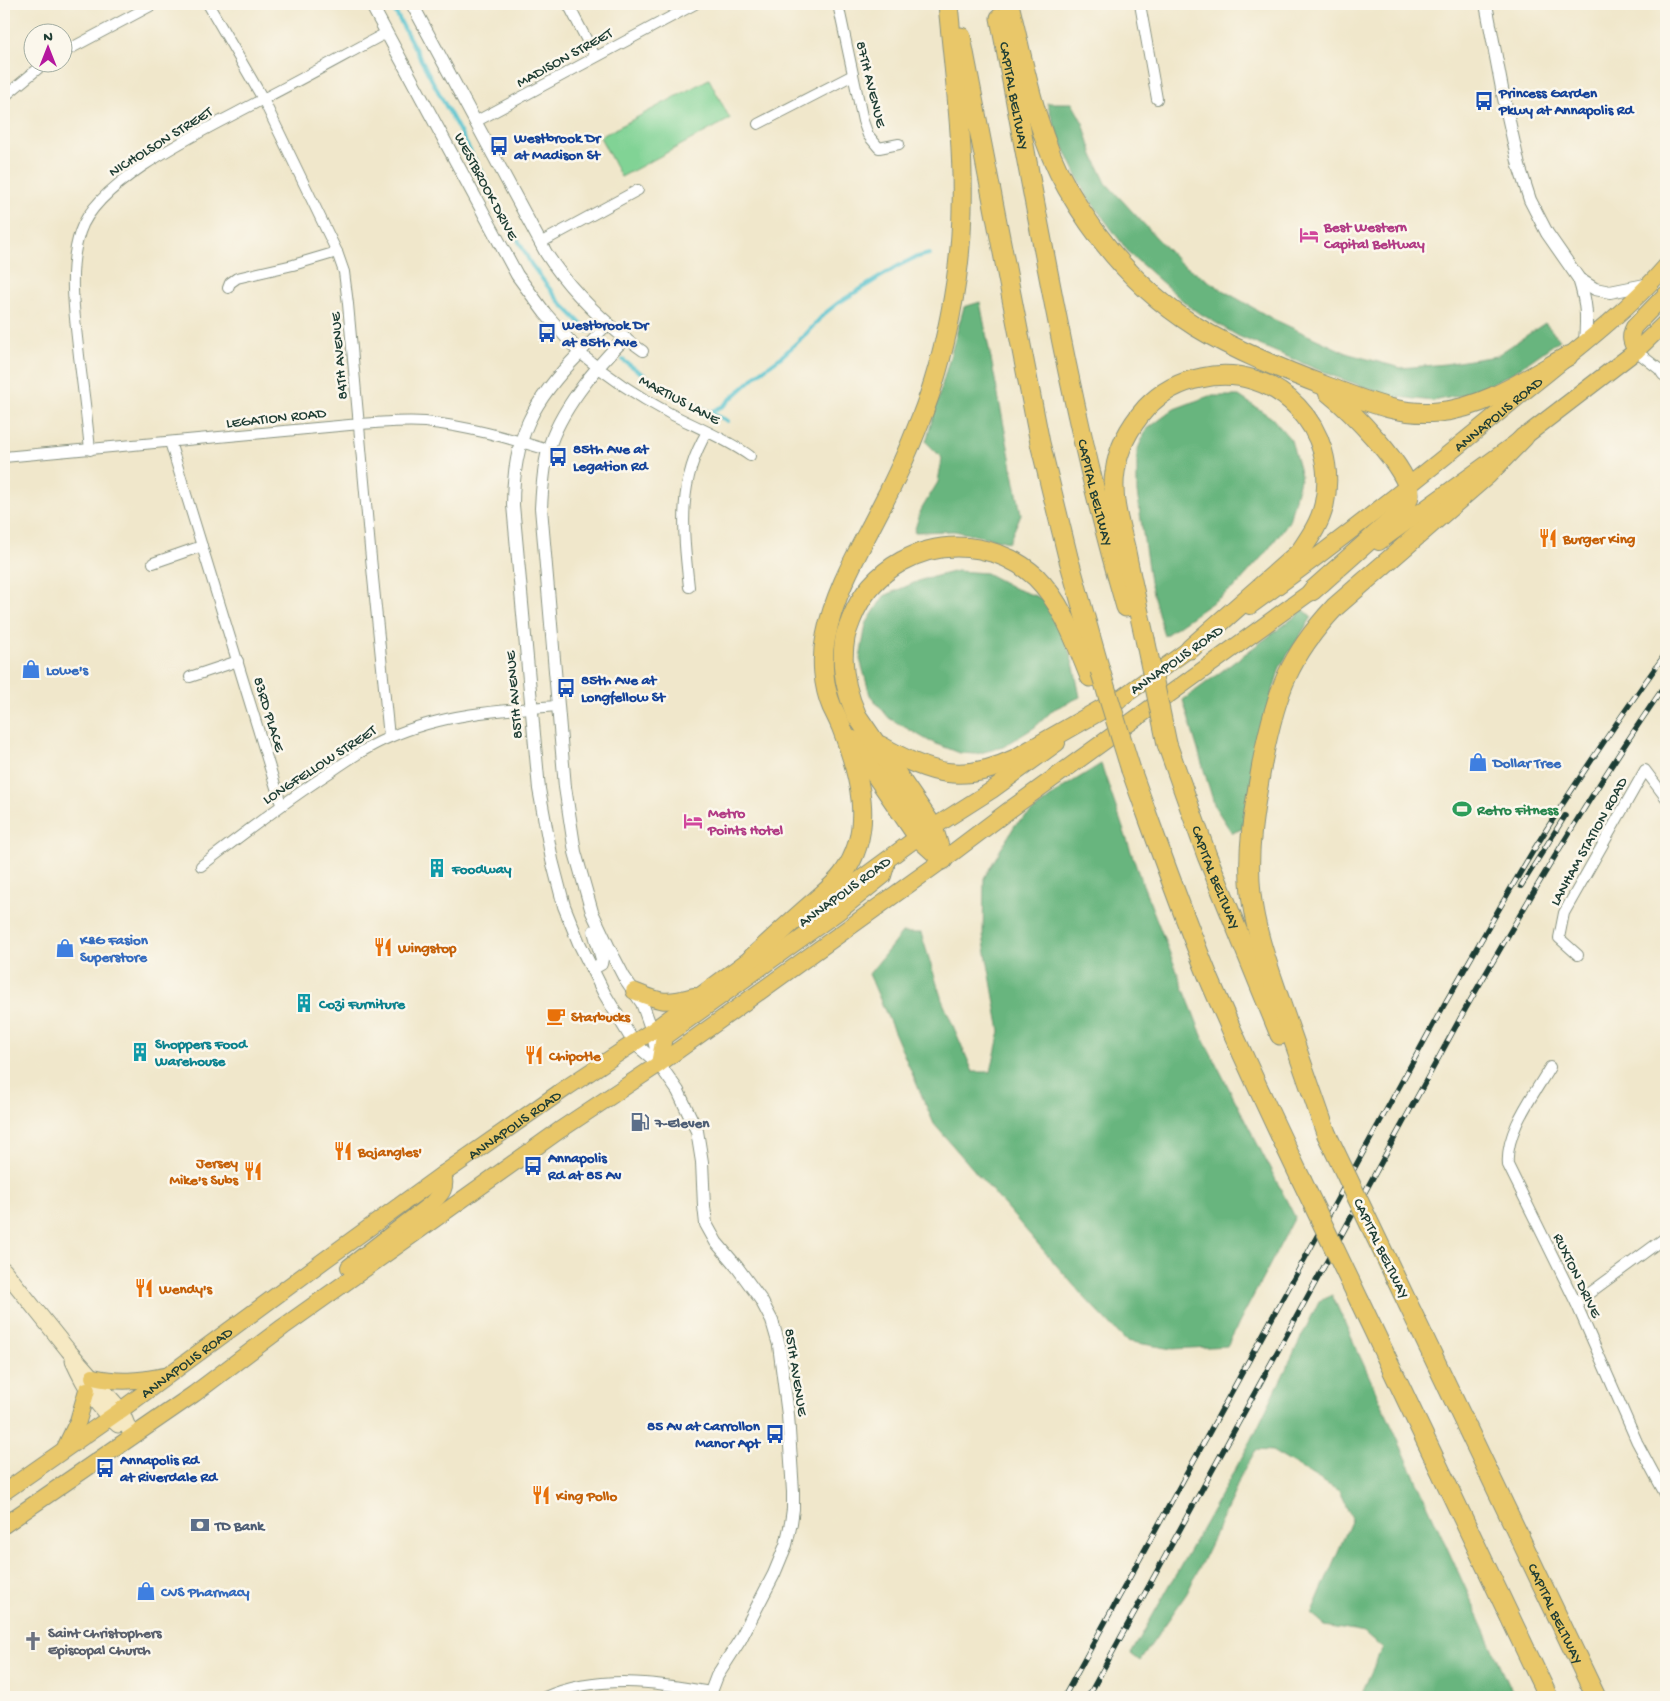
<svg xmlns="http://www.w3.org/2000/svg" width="1670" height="1701" viewBox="0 0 1670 1701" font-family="'Gochi Hand',sans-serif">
	<rect width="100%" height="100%" fill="#fbf7ec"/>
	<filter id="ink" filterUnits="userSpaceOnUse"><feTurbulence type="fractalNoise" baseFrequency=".02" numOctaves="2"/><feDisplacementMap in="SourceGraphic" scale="10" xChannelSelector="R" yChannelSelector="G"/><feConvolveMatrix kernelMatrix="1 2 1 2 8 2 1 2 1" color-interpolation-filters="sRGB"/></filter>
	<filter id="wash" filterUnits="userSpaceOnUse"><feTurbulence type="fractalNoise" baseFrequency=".0096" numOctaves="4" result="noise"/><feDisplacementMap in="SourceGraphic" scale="20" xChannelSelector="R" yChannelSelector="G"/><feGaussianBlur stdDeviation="1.12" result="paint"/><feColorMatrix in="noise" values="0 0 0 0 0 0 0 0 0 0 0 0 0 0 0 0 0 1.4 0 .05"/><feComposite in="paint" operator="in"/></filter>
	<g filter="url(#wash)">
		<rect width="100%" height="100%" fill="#f0e7cb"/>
		<path fill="#81d395" stroke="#508864" d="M709 79 730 119 621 177 600 137Z"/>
		<g fill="#68b57e" stroke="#447959">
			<path d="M1047 103H1072L1083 123 1093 155 1106 183 1179 262 1224 291 1273 319 1349 354 1401 368 1445 364 1496 356 1545 323 1560 340 1516 371 1473 393 1433 401 1390 396 1333 376 1238 336 1191 308 1130 254 1086 195 1057 133Z"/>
			<path d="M980 302 1021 514 1009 542 954 531 914 532 921 510 938 482 942 458 926 442 964 307Z"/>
			<path d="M1209 396H1239L1272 418 1291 440 1301 476 1289 521 1267 551 1236 586 1164 636 1150 582 1137 492V451L1146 430 1174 409Z"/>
			<path d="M957 571 986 573 1016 589 1044 599 1063 632 1074 667 1080 697 1054 709 1035 727 1003 747 976 754 960 753 929 741 889 718 870 695 860 659 866 624 884 596 921 580Z"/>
			<path d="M1304 610 1312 617 1280 667 1267 711 1242 829 1232 833 1215 807 1183 700Z"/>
			<path d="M1101 764 1138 872 1203 1038 1295 1217 1227 1346 1173 1349 1126 1341 1083 1296 934 1124 869 974 902 933H921L942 1000 973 1072H991L1000 1031 983 936 984 878 1015 825 1064 787Z"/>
			<path d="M1332 1295 1515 1697H1360L1382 1648 1365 1633 1325 1626 1311 1614 1352 1519 1339 1491 1272 1451 1256 1450 1241 1475 1231 1501 1187 1593 1140 1661 1131 1654 1251 1441 1319 1301Z"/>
		</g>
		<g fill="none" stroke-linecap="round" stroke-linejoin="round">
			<g stroke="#56c2ce" stroke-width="4">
				<path d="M391 4 531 264 558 300 588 331"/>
				<path d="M623 360C656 385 691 403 728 421"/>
				<path d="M710 412 723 406 759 373 781 357 804 336 824 314 838 303 898 266 914 258 929 254"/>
			</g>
		</g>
	</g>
	<g filter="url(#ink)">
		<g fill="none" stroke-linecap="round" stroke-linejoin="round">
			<g stroke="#889280" stroke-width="12">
				<g id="minor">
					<path d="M208 4 263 99 337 252 344 272 348 304 370 548 389 737"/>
					<path d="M568 4 595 56"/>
					<path d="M838 4 863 121 868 135 879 148 899 144"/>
					<path d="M1140 4 1157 99"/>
					<path d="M62 53 154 4"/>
					<path d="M4 97 46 62"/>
					<path d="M475 122 695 4"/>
					<path d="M758 124 853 75"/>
					<path d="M540 243 638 190"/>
					<path d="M228 288 230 283 237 278 293 265 337 252"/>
					<path d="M608 324 580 353C607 376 637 396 669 413 696 427 725 438 750 456"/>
					<path d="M625 338 643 351"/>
					<path d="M1636 351 1659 369 1663 375 1666 373"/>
					<path d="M170 442 281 804"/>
					<path d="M90 450C87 418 83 387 79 356 75 316 67 271 80 232 98 177 214 126 263 99 304 78 345 55 386 33"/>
					<path d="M4 457 360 424C381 423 403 420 425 422 467 426 508 438 548 450"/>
					<path d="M153 563 202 546"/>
					<path d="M689 587C683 531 677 482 707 432"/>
					<path d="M190 677 238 661"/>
					<path d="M201 866C243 834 284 802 329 773 348 760 367 747 388 738 441 714 500 710 558 706"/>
					<path d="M1578 955 1559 938 1564 913 1645 770 1666 798"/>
					<path d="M1550 1067C1534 1095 1505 1131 1508 1165L1576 1303 1637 1442 1666 1496"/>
					<path d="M1576 1303 1666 1237"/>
					<path d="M545 1697C598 1674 656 1682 711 1692"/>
				</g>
			</g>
			<g stroke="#889280" stroke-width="14">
				<g id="tertiary">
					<path d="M371 4 517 275 545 313 580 353C533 400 513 437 513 505L539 789 552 860 564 906 579 943 604 993 634 1043 659 1064 678 1091 697 1131 702 1162 704 1206 706 1224 716 1242 737 1267 761 1300 772 1321 779 1345 788 1415 793 1492V1509L791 1523 786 1545 774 1574 740 1640 717 1676 709 1697"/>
					<path d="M412 4 546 253C567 286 594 313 625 338 596 367 559 411 548 451 543 470 542 489 541 508L565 787 575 852 592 912 610 950 624 977 642 1003 652 1031 658 1058"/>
					<path d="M1486 4 1503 94 1519 166 1530 200 1547 233 1579 279 1595 289 1610 292 1650 284"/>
					<path d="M1579 279C1587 304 1587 316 1585 342"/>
					<path d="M592 969 601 964 602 959 594 931"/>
				</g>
			</g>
			<g stroke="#889280" stroke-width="17">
				<g id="secondary">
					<path d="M4 1270 68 1350 121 1410 132 1437"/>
					<path d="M73 1361C84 1385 97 1408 118 1425"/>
				</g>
			</g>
			<g stroke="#889280" stroke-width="18">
				<g id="primary">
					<path d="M1636 351C1631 342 1629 337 1634 327L1666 294"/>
					<path d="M1379 542 1524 437 1636 351 1666 322"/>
					<path id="s1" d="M1250 606C1342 540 1431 469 1519 396 1567 357 1625 314 1666 266"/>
					<path d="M1107 708 1199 642"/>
					<path d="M809 917 918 837 992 790 1057 743"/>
					<path d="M634 991C661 1002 665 1004 694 996"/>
					<path d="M659 1064 664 1037 838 912 883 876 886 866"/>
					<path d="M349 1267 432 1203C442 1193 447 1188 443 1174"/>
					<path d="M93 1377C119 1383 138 1381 164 1376"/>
					<path d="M65 1448 78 1421 87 1390"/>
					<path id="s2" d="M4 1492 121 1410 326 1259 443 1174 566 1088 652 1031 762 950"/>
					<path d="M4 1525 194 1394 283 1327 560 1130 659 1064 943 860 1008 811 1323 583"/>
				</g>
			</g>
			<g stroke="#889280" stroke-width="21">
				<g id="motorway">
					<path d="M1009 4C1024 64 1036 134 1067 188 1098 242 1141 292 1195 326 1236 351 1283 370 1328 387 1364 400 1398 416 1438 412 1485 408 1528 378 1568 356"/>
					<path id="s3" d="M1000 18C1038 215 1070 415 1126 607"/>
					<path d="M961 37 1040 443 1068 557 1100 670"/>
					<path d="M1312 591 1401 512C1404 507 1409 502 1409 495 1411 470 1348 408 1328 392"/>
					<path d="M1145 639C1138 608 1131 578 1125 547 1119 523 1111 497 1115 472 1118 449 1130 426 1146 408 1161 392 1179 382 1201 378 1277 361 1341 430 1324 505 1320 523 1310 537 1300 552L1190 649"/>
					<path d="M852 740 918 837 942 859"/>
					<path id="s4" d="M1167 744 1207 856 1280 1035"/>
					<path d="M881 746C929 774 963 784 1015 759L1118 700"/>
					<path d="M1131 770C1156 839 1180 908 1208 976 1237 1044 1269 1112 1301 1179"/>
					<path d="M943 860 933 827 857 716C846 692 840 665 845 638 846 632 849 626 851 620 871 568 924 539 979 549 1000 553 1020 562 1036 577 1063 604 1076 643 1090 677"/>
					<path d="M752 958C772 940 792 921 813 903 823 894 835 885 843 874 876 829 859 772 841 726 838 719 835 713 832 707 823 686 821 658 826 636 834 594 857 554 876 517 893 485 908 452 921 418 945 358 961 275 962 210 964 142 954 72 948 4"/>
					<path d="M1326 1133C1311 1090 1296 1047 1281 1004 1269 968 1255 932 1251 894 1246 849 1255 803 1263 758 1276 693 1289 656 1335 607L1488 474 1524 437"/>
					<path id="s5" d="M1385 1256 1596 1697"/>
					<path d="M1360 1302 1548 1697"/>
				</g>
			</g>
			<use href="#minor" stroke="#fff" stroke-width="10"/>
			<use href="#tertiary" stroke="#fff" stroke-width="12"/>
			<use href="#secondary" stroke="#f6e9c3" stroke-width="15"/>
			<use href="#primary" stroke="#e9c769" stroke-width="16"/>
			<use href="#motorway" stroke="#e9c769" stroke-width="19"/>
			<g stroke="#1f3d34" stroke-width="5.5">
				<g id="rail">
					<path d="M1521 886 1565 816"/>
					<path d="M1064 1697 1444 1005C1474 953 1503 901 1533 851 1575 783 1620 717 1666 653"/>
					<path d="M1088 1697 1462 1015C1527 902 1592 790 1666 684"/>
				</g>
			</g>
			<use href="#rail" stroke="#fbf7ec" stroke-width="4" stroke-dasharray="11" stroke-linecap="butt"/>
			<g stroke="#889280" stroke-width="21" stroke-linecap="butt">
				<g id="motorway-bridge">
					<path d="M1145 639 1167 744"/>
					<path d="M1100 670 1131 770"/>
					<path d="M1326 1133 1385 1256"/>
					<path d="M1301 1179 1360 1302"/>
				</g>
			</g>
			<use href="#motorway-bridge" stroke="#e9c769" stroke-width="19"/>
		</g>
	</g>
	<defs>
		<g id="bus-bare" transform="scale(1.5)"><path d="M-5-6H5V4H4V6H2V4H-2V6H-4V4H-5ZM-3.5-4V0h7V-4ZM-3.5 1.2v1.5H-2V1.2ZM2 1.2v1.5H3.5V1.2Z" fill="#1a4fb4" stroke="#fbf7ec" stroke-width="2.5" paint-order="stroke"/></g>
		<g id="hotel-bare" transform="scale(1.5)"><path d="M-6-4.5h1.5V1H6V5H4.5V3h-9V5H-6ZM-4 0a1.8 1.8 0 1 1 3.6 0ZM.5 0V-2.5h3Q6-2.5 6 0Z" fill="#d1479c" stroke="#fbf7ec" stroke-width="2.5" paint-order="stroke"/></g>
		<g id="restaurant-bare" transform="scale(1.5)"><path d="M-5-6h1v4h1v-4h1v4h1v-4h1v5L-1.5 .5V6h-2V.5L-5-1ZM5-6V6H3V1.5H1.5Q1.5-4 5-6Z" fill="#e8710a" stroke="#fbf7ec" stroke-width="2.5" paint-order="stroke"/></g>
		<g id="shop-bare" transform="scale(1.5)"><path d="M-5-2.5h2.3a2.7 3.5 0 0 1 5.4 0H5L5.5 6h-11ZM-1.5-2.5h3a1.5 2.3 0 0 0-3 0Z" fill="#3f7fe0" stroke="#fbf7ec" stroke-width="2.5" paint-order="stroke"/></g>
		<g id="stadium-bare" transform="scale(1.5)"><path d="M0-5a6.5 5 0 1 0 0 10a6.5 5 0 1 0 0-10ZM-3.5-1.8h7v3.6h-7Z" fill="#2e9e5b" stroke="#fbf7ec" stroke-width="2.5" paint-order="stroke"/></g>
		<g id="building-bare" transform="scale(1.5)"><path d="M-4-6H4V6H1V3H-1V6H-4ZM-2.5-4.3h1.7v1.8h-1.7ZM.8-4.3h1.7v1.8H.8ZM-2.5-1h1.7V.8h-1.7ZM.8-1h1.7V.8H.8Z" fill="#0f9aa8" stroke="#fbf7ec" stroke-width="2.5" paint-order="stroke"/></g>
		<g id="cafe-bare" transform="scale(1.5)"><path d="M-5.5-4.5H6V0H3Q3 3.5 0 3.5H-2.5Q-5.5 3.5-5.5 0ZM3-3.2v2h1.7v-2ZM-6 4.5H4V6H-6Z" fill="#e8710a" stroke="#fbf7ec" stroke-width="2.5" paint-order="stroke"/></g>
		<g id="fuel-bare" transform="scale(1.5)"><path d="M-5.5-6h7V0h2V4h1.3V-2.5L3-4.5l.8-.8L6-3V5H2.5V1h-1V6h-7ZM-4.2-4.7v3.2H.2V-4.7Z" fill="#5c6f8a" stroke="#fbf7ec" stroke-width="2.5" paint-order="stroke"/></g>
		<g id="bank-bare" transform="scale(1.5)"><path d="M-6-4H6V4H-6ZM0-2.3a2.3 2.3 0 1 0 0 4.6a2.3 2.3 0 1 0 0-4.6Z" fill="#5c6f8a" stroke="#fbf7ec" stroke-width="2.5" paint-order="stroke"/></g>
		<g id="church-bare" transform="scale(1.5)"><path d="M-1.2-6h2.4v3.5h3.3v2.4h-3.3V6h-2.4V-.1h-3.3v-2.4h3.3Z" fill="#6b7280" stroke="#fbf7ec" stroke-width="2.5" paint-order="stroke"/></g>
	</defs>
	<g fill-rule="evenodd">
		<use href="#bus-bare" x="1484" y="101"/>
		<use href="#bus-bare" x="499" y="146"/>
		<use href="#hotel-bare" x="1309" y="235"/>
		<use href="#bus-bare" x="547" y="333"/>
		<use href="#bus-bare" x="558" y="457"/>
		<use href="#restaurant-bare" x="1548" y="538"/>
		<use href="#shop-bare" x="31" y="669"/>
		<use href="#bus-bare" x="566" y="688"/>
		<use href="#shop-bare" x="1478" y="762"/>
		<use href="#stadium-bare" x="1462" y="809"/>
		<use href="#hotel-bare" x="693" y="821"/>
		<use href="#building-bare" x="437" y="868"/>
		<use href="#restaurant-bare" x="383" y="947"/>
		<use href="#shop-bare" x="65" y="948"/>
		<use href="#building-bare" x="304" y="1003"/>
		<use href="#cafe-bare" x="556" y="1016"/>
		<use href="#building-bare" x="140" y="1052"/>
		<use href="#restaurant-bare" x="534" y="1055"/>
		<use href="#fuel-bare" x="640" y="1122"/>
		<use href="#restaurant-bare" x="343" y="1151"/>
		<use href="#bus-bare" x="533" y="1166"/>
		<use href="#restaurant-bare" x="253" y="1171"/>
		<use href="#restaurant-bare" x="144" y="1288"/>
		<use href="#bus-bare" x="775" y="1434"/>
		<use href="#bus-bare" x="105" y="1468"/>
		<use href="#restaurant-bare" x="541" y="1495"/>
		<use href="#bank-bare" x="200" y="1525"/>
		<use href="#shop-bare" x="146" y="1591"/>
		<use href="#church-bare" x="33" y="1641"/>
	</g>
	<g text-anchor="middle" stroke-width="5" stroke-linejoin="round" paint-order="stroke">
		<g font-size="15" fill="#1f3d34" stroke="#fbf7ec">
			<text transform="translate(564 57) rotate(-29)" y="5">MADISON STREET</text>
			<text transform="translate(872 84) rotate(76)" y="5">87TH AVENUE</text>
			<text dy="5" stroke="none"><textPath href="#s3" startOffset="79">CAPITAL BELTWAY</textPath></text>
			<text transform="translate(160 141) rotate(-32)" y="5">NICHOLSON STREET</text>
			<text transform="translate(487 186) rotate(62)" y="5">WESTBROOK DRIVE</text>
			<text transform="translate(338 356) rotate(-95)" y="5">84TH AVENUE</text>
			<text transform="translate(680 399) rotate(28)" y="5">MARTIUS LANE</text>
			<text dy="5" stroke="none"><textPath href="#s1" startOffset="314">ANNAPOLIS ROAD</textPath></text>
			<text transform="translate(276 417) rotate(-6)" y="5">LEGATION ROAD</text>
			<text dy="5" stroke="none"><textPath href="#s3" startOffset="484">CAPITAL BELTWAY</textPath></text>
			<text transform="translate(1176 659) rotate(-35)" y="5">ANNAPOLIS ROAD</text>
			<text transform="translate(513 695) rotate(-95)" y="5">85TH AVENUE</text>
			<text transform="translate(270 714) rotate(73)" y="5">83RD PLACE</text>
			<text transform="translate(319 764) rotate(-33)" y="5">LONGFELLOW STREET</text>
			<text transform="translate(1588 841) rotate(-61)" y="5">LANHAM STATION ROAD</text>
			<text dy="5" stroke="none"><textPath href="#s4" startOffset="142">CAPITAL BELTWAY</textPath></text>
			<text transform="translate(844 891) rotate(-36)" y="5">ANNAPOLIS ROAD</text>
			<text dy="5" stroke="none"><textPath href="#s2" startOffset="629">ANNAPOLIS ROAD</textPath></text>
			<text transform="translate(1382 1248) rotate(64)" y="5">CAPITAL BELTWAY</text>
			<text transform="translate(1578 1275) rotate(64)" y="5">RUXTON DRIVE</text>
			<text dy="5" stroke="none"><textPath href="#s2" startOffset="224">ANNAPOLIS ROAD</textPath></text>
			<text transform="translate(797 1372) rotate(81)" y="5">85TH AVENUE</text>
			<text dy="5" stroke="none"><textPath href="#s5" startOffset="396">CAPITAL BELTWAY</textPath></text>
		</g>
		<g font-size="15" font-weight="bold" fill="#164399" stroke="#fbf7ec" text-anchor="start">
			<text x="1499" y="97">Princess Garden<tspan x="1499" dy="17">Pkwy at Annapolis Rd</tspan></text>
			<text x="514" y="142">Westbrook Dr<tspan x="514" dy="17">at Madison St</tspan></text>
			<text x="562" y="329">Westbrook Dr<tspan x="562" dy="17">at 85th Ave</tspan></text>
			<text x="573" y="453">85th Ave at<tspan x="573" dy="17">Legation Rd</tspan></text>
			<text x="581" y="684">85th Ave at<tspan x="581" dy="17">Longfellow St</tspan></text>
			<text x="548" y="1162">Annapolis<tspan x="548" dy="17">Rd at 85 Av</tspan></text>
			<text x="760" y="1430" text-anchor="end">85 Av at Carrollon<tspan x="760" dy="17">Manor Apt</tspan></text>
			<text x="120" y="1464">Annapolis Rd<tspan x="120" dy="17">at Riverdale Rd</tspan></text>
		</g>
		<g font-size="15" font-weight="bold" fill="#b23c85" stroke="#fbf7ec" text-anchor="start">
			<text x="1324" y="231">Best Western<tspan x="1324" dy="17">Capital Beltway</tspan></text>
			<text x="708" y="817">Metro<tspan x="708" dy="17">Points Hotel</tspan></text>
		</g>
		<g font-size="15" font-weight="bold" fill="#c56008" stroke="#fbf7ec" text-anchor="start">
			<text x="1563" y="543">Burger King</text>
			<text x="398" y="952">Wingstop</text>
			<text x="571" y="1021">Starbucks</text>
			<text x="549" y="1060">Chipotle</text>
			<text x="358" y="1156">Bojangles'</text>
			<text x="238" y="1167" text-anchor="end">Jersey<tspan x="238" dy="17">Mike's Subs</tspan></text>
			<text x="159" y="1293">Wendy's</text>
			<text x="556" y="1500">King Pollo</text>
		</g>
		<g font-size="15" font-weight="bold" fill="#366cbe" stroke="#fbf7ec" text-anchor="start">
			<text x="46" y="674">Lowe's</text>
			<text x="1493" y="767">Dollar Tree</text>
			<text x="80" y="944">K&amp;G Fasion<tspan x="80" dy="17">Superstore</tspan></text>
			<text x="161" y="1596">CVS Pharmacy</text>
		</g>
		<g font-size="15" font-weight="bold" fill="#27864d" stroke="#fbf7ec" text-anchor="start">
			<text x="1477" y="814">Retro Fitness</text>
		</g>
		<g font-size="15" font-weight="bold" fill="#0d838f" stroke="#fbf7ec" text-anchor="start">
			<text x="452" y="873">Foodway</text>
			<text x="319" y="1008">Cozi Furniture</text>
			<text x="155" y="1048">Shoppers Food<tspan x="155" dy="17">Warehouse</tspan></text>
		</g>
		<g font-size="15" font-weight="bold" fill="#4e5e75" stroke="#fbf7ec" text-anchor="start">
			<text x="655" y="1127">7-Eleven</text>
			<text x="215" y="1530">TD Bank</text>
		</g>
		<g font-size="15" font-weight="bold" fill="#5b616d" stroke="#fbf7ec" text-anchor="start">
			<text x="48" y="1637">Saint Christophers<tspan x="48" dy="17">Episcopal Church</tspan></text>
		</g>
	</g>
	<rect width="1670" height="1701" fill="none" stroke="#fbf7ec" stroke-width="20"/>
	<g transform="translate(48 48)"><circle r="24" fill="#fbf7ec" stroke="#a3ada2"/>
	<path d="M0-4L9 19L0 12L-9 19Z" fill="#b5179e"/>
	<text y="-8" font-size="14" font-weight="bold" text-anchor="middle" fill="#1f3d34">N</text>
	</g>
</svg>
